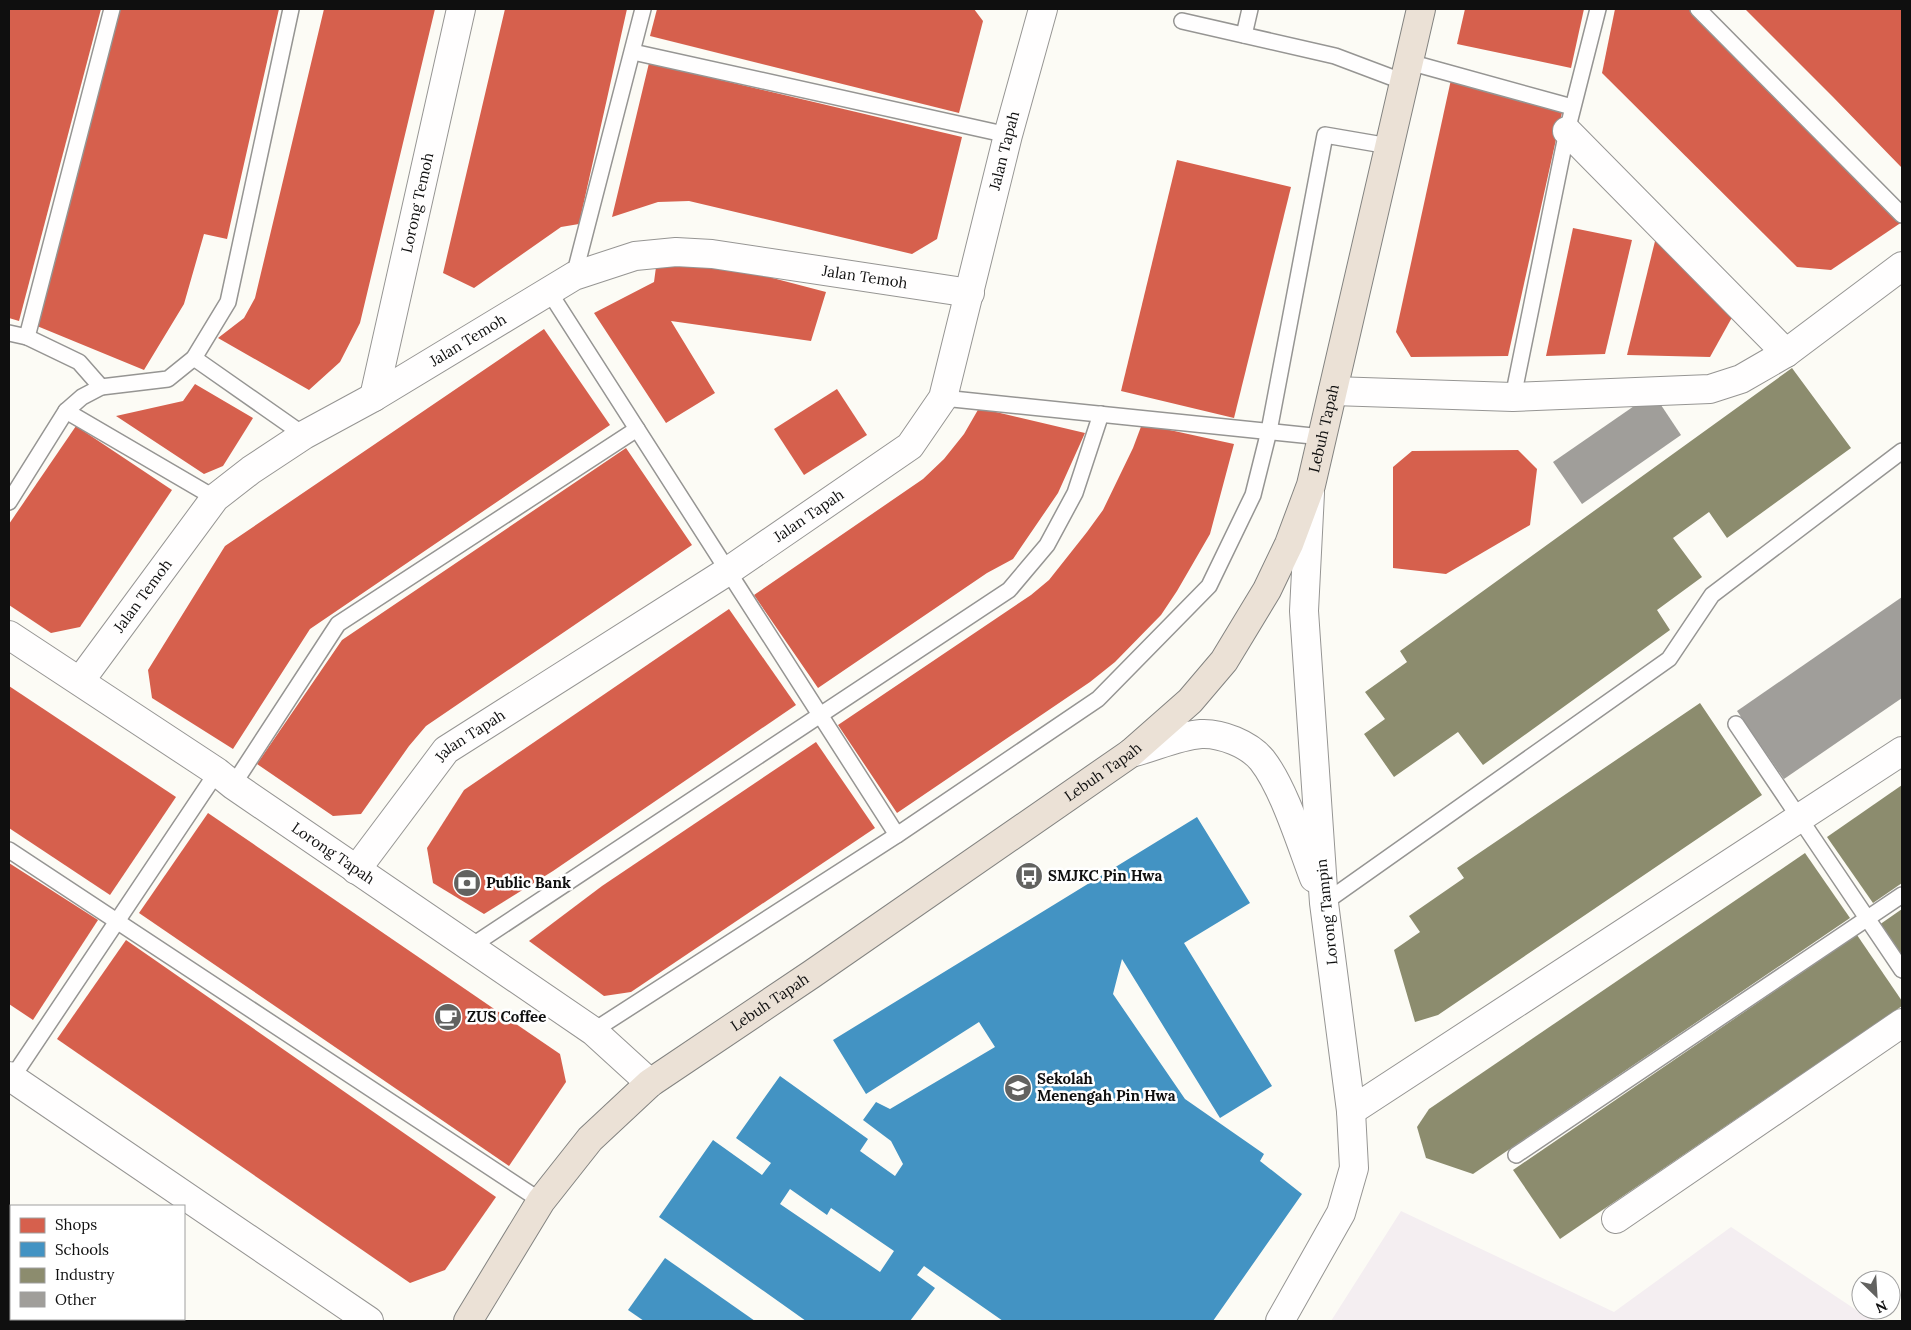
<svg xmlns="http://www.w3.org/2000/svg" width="1911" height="1330" viewBox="0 0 1911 1330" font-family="Lora,serif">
	<rect width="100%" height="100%" fill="#fcfbf5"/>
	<path fill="#f4eef1" d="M1401 1211 1614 1312 1731 1227 1873 1321H1331Z"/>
	<g fill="#d6604d">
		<path d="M9 9H101L19 321 9 318Z"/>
		<path d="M117 9H279L227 239 204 234 184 304 144 370 37 326Z"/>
		<path d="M324 9H435L360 323 340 362 309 390 218 338 244 318 255 298Z"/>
		<path d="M505 9H627L579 224 561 227 474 288 443 273Z"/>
		<path d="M657 9H974L983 21 959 113 650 36Z"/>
		<path d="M1465 9H1584L1571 68 1457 44Z"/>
		<path d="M1615 9H1701L1902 222 1831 270 1797 267 1602 73Z"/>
		<path d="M1745 9H1902V168L1833 97Z"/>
		<path d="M649 63 962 137 937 239 912 254 689 201 658 202 612 217Z"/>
		<path d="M1452 75 1565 99 1508 356 1411 357 1396 332Z"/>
		<path d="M1177 160 1291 187 1234 418 1121 391Z"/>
		<path d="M1573 228 1632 240 1605 354 1546 356Z"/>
		<path d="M1657 233 1735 312 1710 357 1627 355Z"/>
		<path d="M719 264 826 292 811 341 671 321 715 393 666 423 594 313 654 282 656 267Z"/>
		<path d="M544 329 610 425 310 629 233 749 152 698 148 670 225 546Z"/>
		<path d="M195 384 253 418 223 466 204 474 116 416 183 401Z"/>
		<path d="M837 389 867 435 804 475 774 429Z"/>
		<path d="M979 408 1085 433 1058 493 1013 559 987 573 818 688 754 595 923 479 944 459 964 434Z"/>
		<path d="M1142 424 1234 444 1210 534 1177 591 1161 615 1115 662 1090 682 897 813 838 725 1031 595 1049 580 1087 532 1103 510 1133 448Z"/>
		<path d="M76 426 172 490 80 627 51 633 9 605V524Z"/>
		<path d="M626 448 692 545 426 726 409 746 361 814 333 816 257 764 342 640Z"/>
		<path d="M1518 450 1537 469 1530 525 1446 574 1393 568V467L1412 451Z"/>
		<path d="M729 609 796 705 553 871 484 914 433 883 427 848 464 790Z"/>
		<path d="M9 686 176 797 110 895 9 828Z"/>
		<path d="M816 742 875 828 631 992 604 996 529 941 602 886Z"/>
		<path d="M208 813 560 1054 566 1082 509 1166 139 913Z"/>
		<path d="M9 863 98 920 33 1020 9 1004Z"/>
		<path d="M126 940 496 1197 445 1270 410 1283 57 1039Z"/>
		<path d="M9 1215 11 1216V1304L9 1308Z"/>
	</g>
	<g fill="#4393c3" fill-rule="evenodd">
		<path d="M1197 817 1250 903 1184 943 1272 1086 1220 1118 1122 959 1113 994 1185 1099 1264 1154 1260 1161 1302 1194 1213 1321H1003L924 1266 917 1275 935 1288 910 1321H806L659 1217 713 1140 762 1175 771 1163 736 1138 780 1076 868 1139 860 1151 895 1176 903 1164 891 1141 863 1120 876 1102 890 1109 995 1047 979 1022 866 1094 833 1040ZM790 1189 827 1215 831 1208 894 1251 880 1272 780 1204Z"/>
		<path d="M665 1258 755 1321H644L628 1310Z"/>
	</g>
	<g fill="#8c8c6e">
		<path d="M1792 368 1851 448 1727 538 1709 512 1673 538 1702 577 1657 610 1670 630 1483 765 1458 732 1394 777 1364 734 1385 719 1365 692 1407 662 1400 651Z"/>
		<path d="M1700 703 1762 795 1438 1015 1415 1022 1394 950 1420 932 1409 916 1464 878 1457 868Z"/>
		<path d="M1902 785V883L1873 903 1827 837Z"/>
		<path d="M1805 853 1850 918 1473 1174 1426 1158 1417 1127 1429 1109Z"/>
		<path d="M1902 909V959L1879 925Z"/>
		<path d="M1857 935 1902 1001V1006L1560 1239 1513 1170Z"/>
	</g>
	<g fill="#a09e9a">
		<path d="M1653 393 1681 435 1582 504 1553 462Z"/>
		<path d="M1902 597V698L1784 779 1737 711Z"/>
	</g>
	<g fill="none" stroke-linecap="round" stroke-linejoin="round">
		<g stroke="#969593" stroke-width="18">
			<g id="lane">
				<path d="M1698 9 1902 215"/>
				<path d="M1182 21 1335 56 1404 82"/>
				<path d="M1244 35 1250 9"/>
				<path d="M633 52 1008 135"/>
				<path d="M1409 62 1572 107"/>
				<path d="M574 276 643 9"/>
				<path d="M548 290 897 835"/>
				<path d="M9 333 27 337"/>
				<path d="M194 358 304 435"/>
				<path d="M101 387 79 362 27 337 112 9"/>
				<path d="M1513 397 1567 131 1598 9"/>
				<path d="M943 398 1322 437"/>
				<path d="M66 411 215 498"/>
				<path d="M9 502 66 411 82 397 101 387 168 379 194 358 228 302 291 9"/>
				<path d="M1736 724 1902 970"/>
				<path d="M233 785 338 624 637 429"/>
				<path d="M9 850 541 1201"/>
				<path d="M1324 903 1669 659 1712 595 1902 451"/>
				<path d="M470 947 1009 590 1047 545 1075 493 1101 414"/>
				<path d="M593 1031 897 835 1098 699 1209 586 1253 495 1269 431 1325 135 1389 146"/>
				<path d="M12 1078 217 772"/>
				<path d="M1516 1155 1902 895"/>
			</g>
		</g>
		<g stroke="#969593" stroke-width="30">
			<g id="street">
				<path d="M1567 131 1786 353"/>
				<path d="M1333 391 1513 397 1710 389 1741 379 1786 353 1902 266"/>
				<path id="s1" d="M374 397 461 9"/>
				<path id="s2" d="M9 635 217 772 233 785 593 1031 650 1083"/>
				<path id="s3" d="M80 681 215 498 251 470 304 435 374 397 574 276 635 256 676 252 712 254 970 293"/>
				<path d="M1131 753C1155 747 1177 736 1201 734 1221 733 1249 744 1262 760 1284 788 1301 844 1314 878"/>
				<path id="s4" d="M356 870 446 750 728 571 910 446 943 398 1008 135 1043 9"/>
				<path d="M9 1076 369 1321"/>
				<path d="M1351 1111 1902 751"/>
				<path d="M1616 1219 1902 1023"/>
				<path d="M1280 1321 1341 1213 1354 1168 1351 1111 1324 903 1304 611 1310 493"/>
			</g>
		</g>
		<g stroke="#838380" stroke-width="30">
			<g id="highway">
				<path id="s5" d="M468 1321 541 1201 590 1139 650 1083 812 974 1131 753 1190 701 1224 661 1267 590 1289 544 1311 485 1421 9"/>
			</g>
		</g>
		<use href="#lane" stroke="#fffefe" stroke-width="15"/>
		<use href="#street" stroke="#fffefe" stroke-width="28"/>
		<use href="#highway" stroke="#ebe1d6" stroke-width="28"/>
	</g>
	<defs>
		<g id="bus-disc" transform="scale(1.4375)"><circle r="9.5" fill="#626260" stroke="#fff"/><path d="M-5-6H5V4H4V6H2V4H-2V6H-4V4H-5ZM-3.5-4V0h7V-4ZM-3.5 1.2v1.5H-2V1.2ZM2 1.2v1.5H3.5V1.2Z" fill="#fff"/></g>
		<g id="bank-disc" transform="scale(1.4375)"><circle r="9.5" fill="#626260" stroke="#fff"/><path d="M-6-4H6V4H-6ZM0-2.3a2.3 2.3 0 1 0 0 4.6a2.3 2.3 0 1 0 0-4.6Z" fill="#fff"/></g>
		<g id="cafe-disc" transform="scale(1.4375)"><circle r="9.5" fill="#626260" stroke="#fff"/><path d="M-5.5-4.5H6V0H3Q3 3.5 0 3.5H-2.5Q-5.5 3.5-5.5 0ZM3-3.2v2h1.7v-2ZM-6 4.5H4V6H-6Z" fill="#fff"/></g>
		<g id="school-disc" transform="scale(1.4375)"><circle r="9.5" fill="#626260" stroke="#fff"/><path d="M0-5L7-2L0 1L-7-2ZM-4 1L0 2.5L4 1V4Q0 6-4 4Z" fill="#fff"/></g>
	</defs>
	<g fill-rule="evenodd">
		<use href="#bus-disc" x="1029" y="876"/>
		<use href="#bank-disc" x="467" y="883"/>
		<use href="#cafe-disc" x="448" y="1017"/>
		<use href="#school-disc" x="1018" y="1088"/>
	</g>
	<g text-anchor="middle" stroke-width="5" stroke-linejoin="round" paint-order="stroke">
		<g font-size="15" fill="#0f0f0f" stroke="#fff">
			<text dy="5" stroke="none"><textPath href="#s4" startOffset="1018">Jalan Tapah</textPath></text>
			<text dy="5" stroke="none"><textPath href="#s1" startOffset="199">Lorong Temoh</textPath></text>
			<text dy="5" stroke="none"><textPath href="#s3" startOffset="946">Jalan Temoh</textPath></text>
			<text dy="5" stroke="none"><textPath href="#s3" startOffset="526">Jalan Temoh</textPath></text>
			<text dy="5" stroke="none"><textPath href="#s5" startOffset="1271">Lebuh Tapah</textPath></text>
			<text dy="5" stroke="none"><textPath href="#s4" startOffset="582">Jalan Tapah</textPath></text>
			<text dy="5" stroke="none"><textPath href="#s3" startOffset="106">Jalan Temoh</textPath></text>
			<text dy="5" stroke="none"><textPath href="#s4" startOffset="178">Jalan Tapah</textPath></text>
			<text dy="5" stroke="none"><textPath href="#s5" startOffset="851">Lebuh Tapah</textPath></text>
			<text dy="5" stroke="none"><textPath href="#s2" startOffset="391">Lorong Tapah</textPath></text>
			<text transform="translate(1327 912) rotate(-96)" y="5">Lorong Tampin</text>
			<text dy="5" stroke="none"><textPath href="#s5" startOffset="446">Lebuh Tapah</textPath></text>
		</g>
		<g font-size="15" font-weight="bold" fill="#0f0f0f" stroke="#fff" text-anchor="start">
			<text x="1048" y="881">SMJKC Pin Hwa</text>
			<text x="486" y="888">Public Bank</text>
			<text x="467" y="1022">ZUS Coffee</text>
			<text x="1037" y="1084">Sekolah<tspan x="1037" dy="17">Menengah Pin Hwa</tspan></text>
		</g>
	</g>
	<rect width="1911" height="1330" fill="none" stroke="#0f0f0f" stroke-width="20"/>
	<rect x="10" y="1205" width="175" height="115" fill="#ffffff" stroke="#9f9f9f"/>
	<rect x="20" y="1218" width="25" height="15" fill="#d6604d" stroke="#9f9f9f"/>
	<text x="55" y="1230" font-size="15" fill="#0f0f0f">Shops</text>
	<rect x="20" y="1242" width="25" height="15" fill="#4393c3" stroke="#9f9f9f"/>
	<text x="55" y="1255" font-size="15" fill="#0f0f0f">Schools</text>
	<rect x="20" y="1268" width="25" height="15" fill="#8c8c6e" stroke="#9f9f9f"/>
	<text x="55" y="1280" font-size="15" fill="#0f0f0f">Industry</text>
	<rect x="20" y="1292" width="25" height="15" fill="#a09e9a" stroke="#9f9f9f"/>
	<text x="55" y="1305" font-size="15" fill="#0f0f0f">Other</text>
	<g transform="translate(1876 1295) rotate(155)"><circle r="24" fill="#ffffff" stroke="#9f9f9f"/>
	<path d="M0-4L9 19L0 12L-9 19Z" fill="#626260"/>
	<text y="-8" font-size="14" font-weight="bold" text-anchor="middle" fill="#0f0f0f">N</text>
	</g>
</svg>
